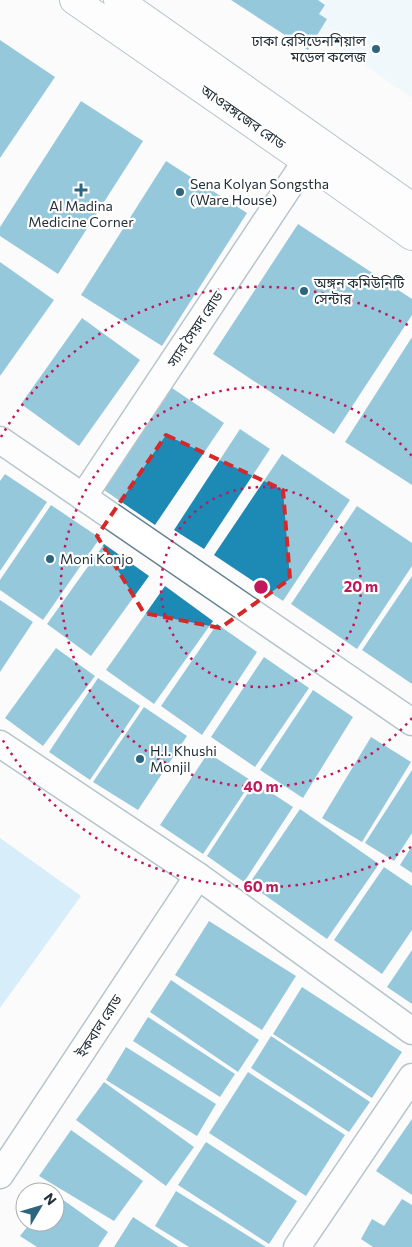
<svg xmlns="http://www.w3.org/2000/svg" width="412" height="1247" viewBox="0 0 412 1247" font-family="Commissioner,'Noto Sans Bengali',sans-serif">
	<rect width="100%" height="100%" fill="#fbfbfb"/>
	<path fill="#e4f4fd" d="M268 0H412V98Z"/>
	<path fill="#aadcf6" d="M0 838 81 896 0 1008Z"/>
	<g fill="#1c8ab5">
		<path d="M231 0H318L325 5 319 14 327 19 308 50Z"/>
		<path d="M0 40 55 77 0 158Z"/>
		<path d="M81 101 143 141 58 274 0 236V227Z"/>
		<path d="M166 161 247 213 162 346 81 295Z"/>
		<path d="M298 224 412 299V315L334 434 213 354Z"/>
		<path d="M0 262 54 300 0 376Z"/>
		<path d="M82 318 140 360 79 446 21 404Z"/>
		<path d="M412 337V485L345 442Z"/>
		<path d="M172 388 224 423 155 525 104 490Z"/>
		<path d="M240 429 270 449 204 549 174 530Z"/>
		<path d="M282 454 350 500 283 601 214 555Z"/>
		<path d="M5 474 47 502 0 571V481Z"/>
		<path d="M51 505 100 538 43 620 0 590V580Z"/>
		<path d="M357 506 412 543V566L357 649 291 604Z"/>
		<path d="M104 544 149 576 91 656 47 624Z"/>
		<path d="M412 576V684L362 650Z"/>
		<path d="M165 586 213 621 154 704 106 670Z"/>
		<path d="M0 600 33 622 0 672Z"/>
		<path d="M217 624 257 652 202 735 161 706Z"/>
		<path d="M56 648 95 676 43 746 5 718Z"/>
		<path d="M264 657 309 688 255 767 211 737Z"/>
		<path d="M98 678 140 706 90 780 49 752Z"/>
		<path d="M313 690 353 717 303 798 260 770Z"/>
		<path d="M144 707 187 736 138 810 93 782Z"/>
		<path d="M371 737 411 762 362 842 322 818Z"/>
		<path d="M208 753 252 781 203 854 160 825Z"/>
		<path d="M412 770V833L394 861 365 843Z"/>
		<path d="M255 782 293 807 244 882 207 856Z"/>
		<path d="M300 809 379 864 327 939 249 884Z"/>
		<path d="M412 846V873L400 865Z"/>
		<path d="M384 867 412 886V930L382 974 334 940Z"/>
		<path d="M209 921 296 976 262 1030 175 975Z"/>
		<path d="M412 950V1004L387 987Z"/>
		<path d="M171 980 259 1040 238 1072 150 1012Z"/>
		<path d="M302 987 402 1052 372 1098 273 1034Z"/>
		<path d="M148 1017 235 1074 220 1097 133 1041Z"/>
		<path d="M271 1036 370 1102 349 1132 251 1068Z"/>
		<path d="M126 1047 216 1104 197 1136 106 1080Z"/>
		<path d="M248 1072 345 1135 306 1196 209 1133Z"/>
		<path d="M104 1082 194 1147 166 1186 76 1120Z"/>
		<path d="M412 1119V1195L376 1171Z"/>
		<path d="M71 1130 143 1181 114 1221 39 1176Z"/>
		<path d="M206 1142 297 1201 269 1244 178 1185Z"/>
		<path d="M176 1191 266 1247H189L155 1226Z"/>
		<path d="M55 1194 108 1232 98 1247H37L20 1236 31 1222H55Z"/>
		<path d="M402 1199 412 1205V1247H373L361 1239 372 1219 384 1226Z"/>
		<path d="M133 1217 179 1247H114Z"/>
	</g>
	<g fill="none" stroke-linecap="round" stroke-linejoin="round">
		<g stroke="#638393" stroke-width="29">
			<g id="street">
				<path d="M0 440 412 722"/>
				<path d="M83 497 306 161"/>
				<path d="M0 744 198 876 412 1031"/>
				<path d="M0 1175 198 876"/>
				<path d="M297 1247 412 1077"/>
			</g>
		</g>
		<g stroke="#638393" stroke-width="30">
			<g id="secondary">
				<path d="M74 0 306 161 412 236"/>
				<path d="M118 0 412 207"/>
			</g>
		</g>
		<use href="#street" stroke="#fff" stroke-width="26"/>
		<use href="#secondary" stroke="#fff" stroke-width="28"/>
	</g>
	<path d="M0 0H412V1247H0ZM166 435 283 490 290 579 220 628 144 613 97 536Z" fill="#fbfbfb" fill-opacity=".55" fill-rule="evenodd"/>
	<path fill="none" stroke="#d62828" stroke-width="4" stroke-dasharray="10 6" stroke-linejoin="round" d="M166 435 283 490 290 579 220 628 144 613 97 536Z"/>
	<g fill="none" stroke="#c2185b" stroke-width="2.5" stroke-dasharray="2.5 5">
		<circle cx="261" cy="587" r="100"/>
		<path d="M412 718A200 200 0 1 1 412 456"/>
		<path d="M411 847A300 300 0 0 1 1 737M1 437A300 300 0 0 1 411 327"/>
	</g>
	<g fill="#2d657f" stroke="#fff" stroke-width="2">
		<circle cx="376" cy="49" r="5"/>
		<path d="M78.5 182.5h5v5h5v5h-5v5h-5v-5h-5v-5h5z"/>
		<circle cx="180" cy="192" r="5"/>
		<circle cx="304" cy="291" r="5"/>
		<circle cx="50" cy="559" r="5"/>
		<circle cx="140" cy="759" r="5"/>
	</g>
	<g text-anchor="middle" stroke-width="4.5" stroke-linejoin="round" paint-order="stroke">
		<g font-size="14" fill="#243138" stroke="#fff" text-anchor="start">
			<text x="366" y="46" text-anchor="end">ঢাকা রেসিডেনশিয়াল<tspan x="366" dy="16">মডেল কলেজ</tspan></text>
			<text x="190" y="189">Sena Kolyan Songstha<tspan x="190" dy="16">(Ware House)</tspan></text>
			<text x="81" y="211" text-anchor="middle">Al Madina<tspan x="81" dy="16">Medicine Corner</tspan></text>
			<text x="314" y="288">অঙ্গন কমিউনিটি<tspan x="314" dy="16">সেন্টার</tspan></text>
			<text x="60" y="564">Moni Konjo</text>
			<text x="150" y="756">H.I. Khushi<tspan x="150" dy="16">Monjil</tspan></text>
		</g>
		<g font-size="14" fill="#243138" stroke="#fff">
			<text transform="translate(243 117) rotate(35)" y="5">আওরঙ্গজেব রোড</text>
			<text transform="translate(195 329) rotate(-56)" y="5">স্যার সৈয়দ রোড</text>
			<text transform="translate(99 1026) rotate(-57)" y="5">ইকবাল রোড</text>
		</g>
	</g>
	<circle cx="261" cy="587" r="8" fill="#c2185b" stroke="#fff" stroke-width="2.5"/>
	<g font-size="15" text-anchor="middle" font-weight="bold" fill="#c2185b" stroke="#fff" stroke-width="4.5" stroke-linejoin="round" paint-order="stroke">
		<text x="361" y="592">20 m</text>
		<text x="261" y="792">40 m</text>
		<text x="261" y="892">60 m</text>
	</g>
	<g transform="translate(40 1207) rotate(52)"><circle r="24" fill="#ffffff" stroke="#a7adaf"/>
	<path d="M0-4L9 19L0 12L-9 19Z" fill="#2d657f"/>
	<text y="-8" font-size="14" font-weight="bold" text-anchor="middle" fill="#243138">N</text>
	</g>
</svg>
